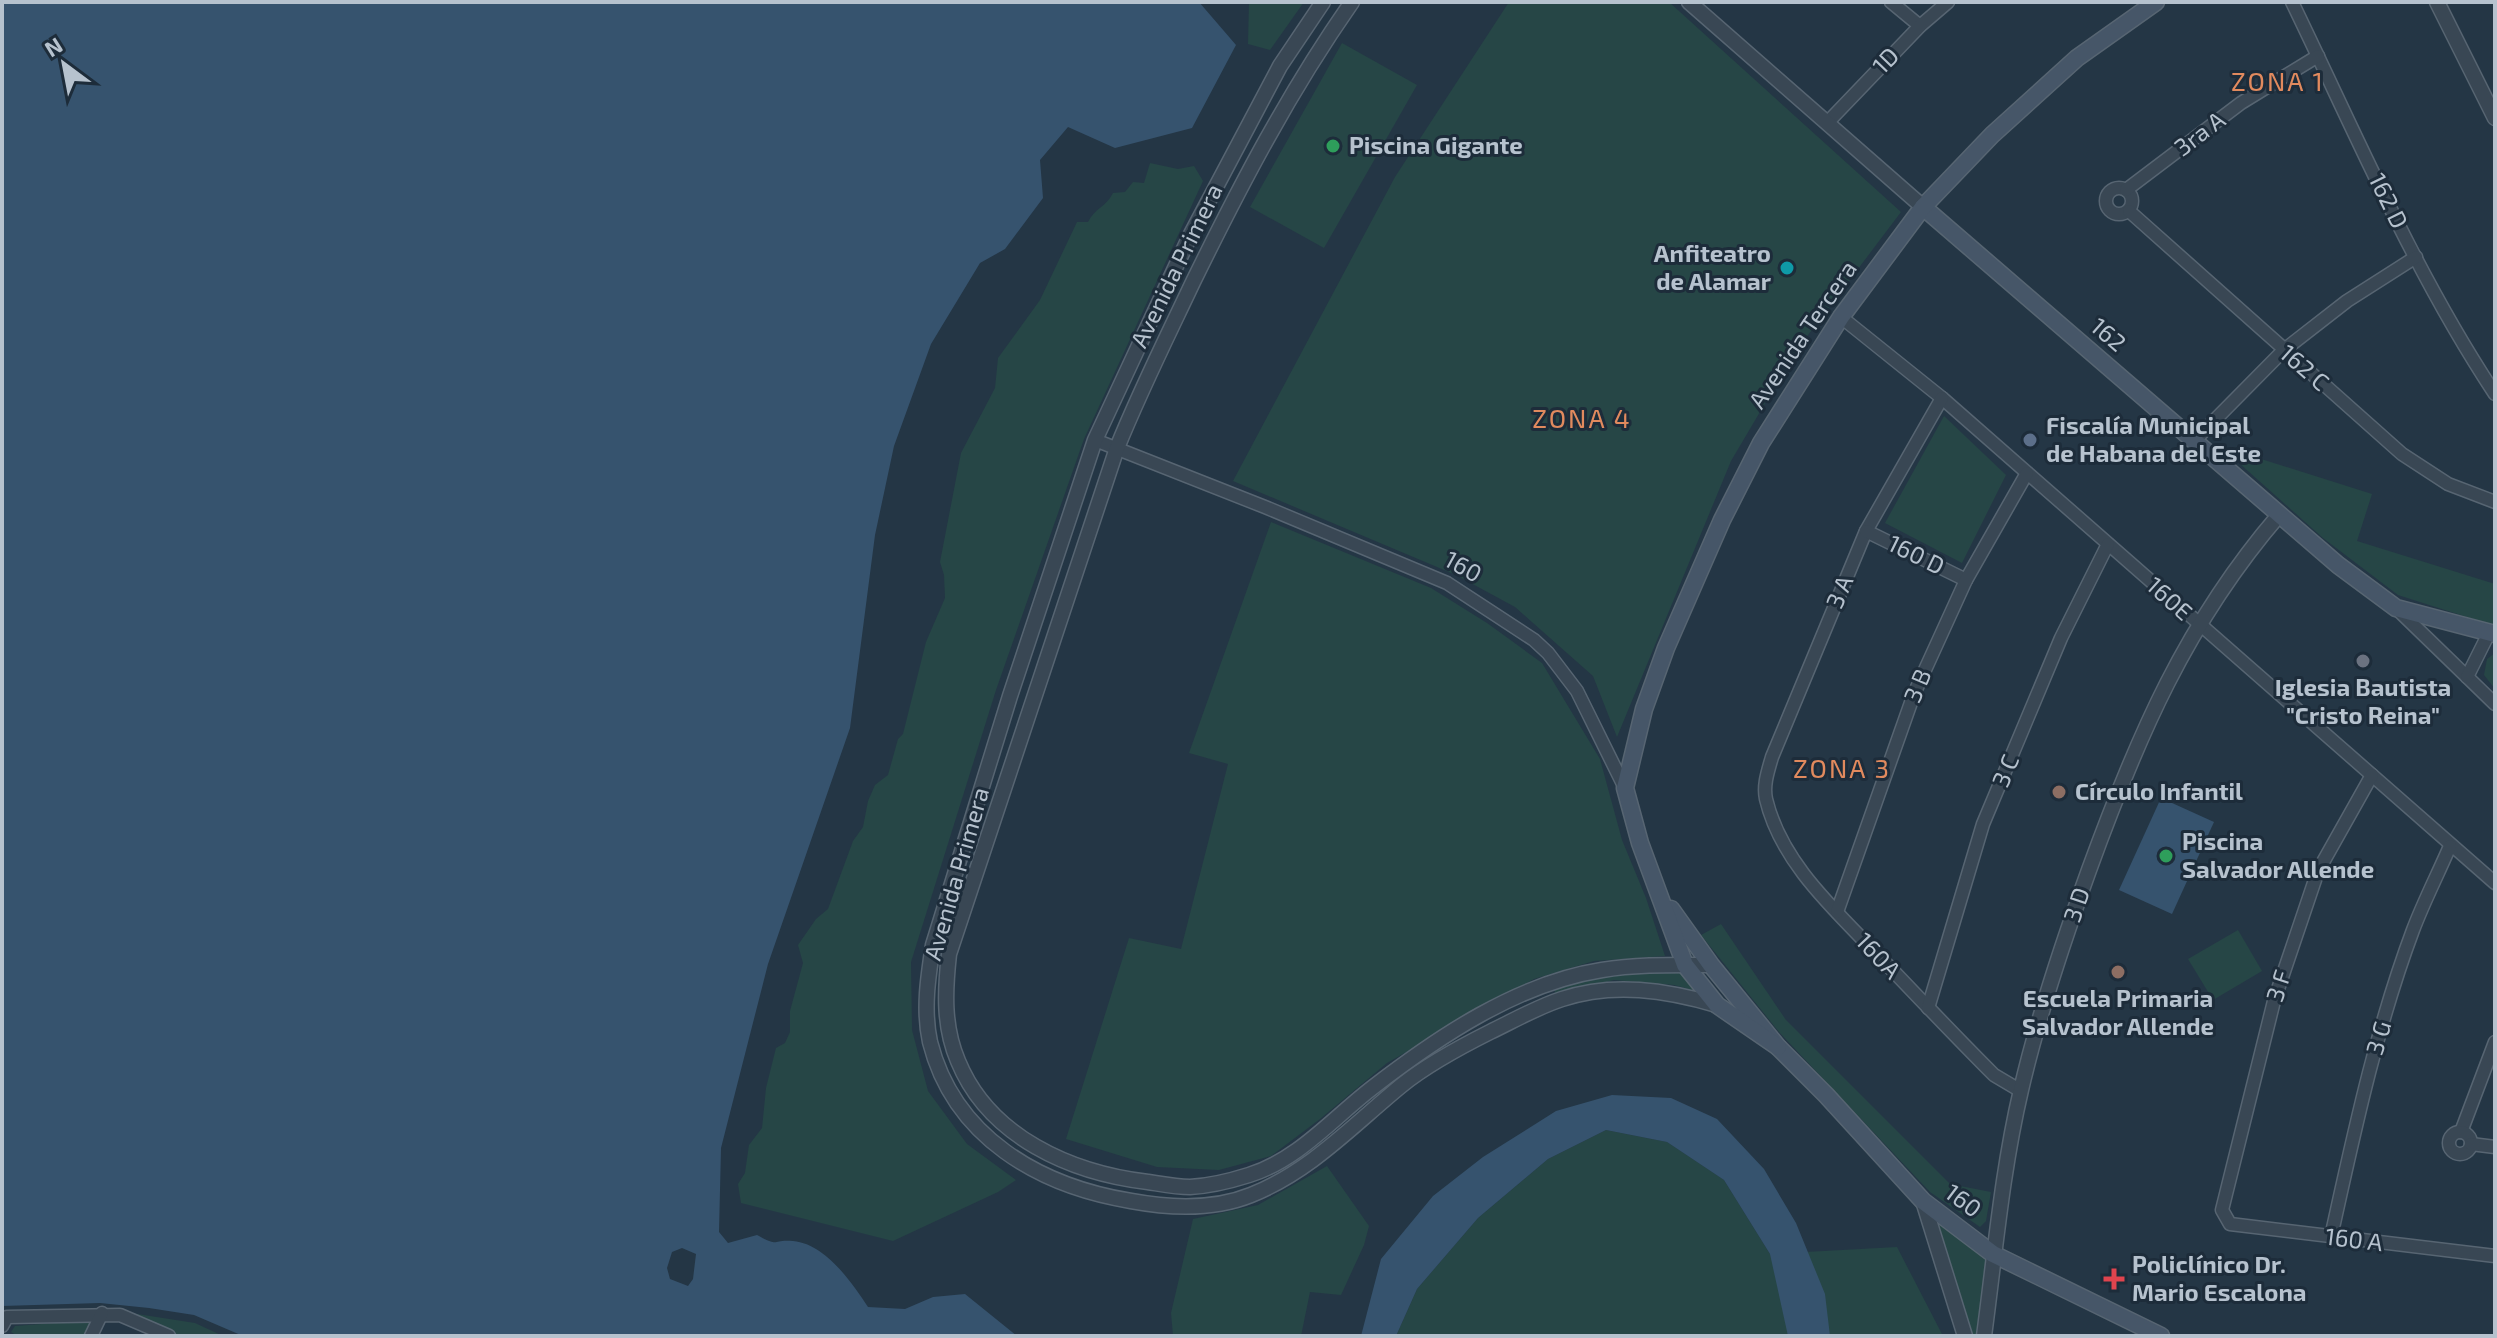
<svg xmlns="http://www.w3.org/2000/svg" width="2497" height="1338" viewBox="0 0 2497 1338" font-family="'Exo 2',sans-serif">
	<rect width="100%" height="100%" fill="#243645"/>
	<g fill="#264646">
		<path d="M1249 2H1304L1270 50 1248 44Z"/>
		<path d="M1509 2H1669L1901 212 1796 351 1731 461 1617 737 1593 676 1515 607 1456 575 1233 481 1395 177Z"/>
		<path d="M1342 43 1417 85 1324 248 1250 207Z"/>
		<path d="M1150 163 1178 169 1194 166 1203 181 1084 439 996 690 911 962 912 1030 928 1091 967 1144 1016 1180 998 1192 893 1241 741 1203 738 1184 745 1173 749 1145 762 1128 766 1088 776 1048 785 1043 790 1032V1011L803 963 798 945 816 919 828 909 853 841 863 827 868 801 875 785 888 775 898 739 903 734 926 642 945 598 944 575 940 562 961 453 995 388 998 358 1040 300 1077 222H1088C1095 208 1106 207 1113 193L1125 192 1133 182 1144 183Z"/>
		<path d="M1944 416 2006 475 1962 563 1885 523Z"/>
		<path d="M2220 446 2372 494 2357 541 2495 584V626L2398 595 2323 538Z"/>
		<path d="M1271 522 1431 588 1487 623 1542 663 1600 759 1622 840 1646 898 1665 956 1594 961 1534 979 1387 1063 1320 1119 1271 1156 1219 1170 1157 1167 1066 1139 1129 938 1181 949 1228 764 1189 753Z"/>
		<path d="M2495 653V689L2484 675 2487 659Z"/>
		<path d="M1721 924 1786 1020 1950 1184 1991 1192 1986 1221 1980 1227 1930 1192 1779 1032 1701 935Z"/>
		<path d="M2238 930 2262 971 2213 1000 2188 959Z"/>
		<path d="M1681 972 1700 992 1674 985 1614 980 1555 994 1554 987 1615 974Z"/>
		<path d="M1606 1130 1667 1142 1724 1180 1770 1254 1897 1247 1943 1336H1396L1417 1289 1478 1218 1548 1159Z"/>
		<path d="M1327 1166 1369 1226 1364 1245 1341 1295 1310 1292 1301 1336H1173L1171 1313 1193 1219 1258 1205Z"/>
		<path d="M1936 1219 1988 1259 1978 1336H1971Z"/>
		<path d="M131 1313 195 1323 223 1336H180Z"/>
		<path d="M94 1320 86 1336H18L11 1332 15 1326Z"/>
	</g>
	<g fill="#36536e" fill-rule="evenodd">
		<path d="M2 2H1199L1236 45 1192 128 1115 148 1068 127 1040 160 1043 198 1005 249 980 263 931 344 894 446 875 535 850 728 768 964 721 1148 719 1232 728 1243 757 1235C781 1248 771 1239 793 1241 826 1244 852 1283 868 1307L905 1309 933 1297 965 1294 1017 1336H243L194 1315 149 1308 100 1303 2 1306ZM682 1248 696 1254 693 1279 688 1286 670 1279 667 1268 672 1252Z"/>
		<path d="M2161 798 2214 822 2172 914 2119 890Z"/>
		<path d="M1612 1095 1671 1098 1717 1119 1764 1169 1796 1223 1825 1294 1830 1336H1788L1770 1254 1724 1180 1667 1142 1606 1130 1548 1159 1478 1218 1417 1289 1396 1336H1361L1381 1259 1433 1196 1483 1157 1556 1111Z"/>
	</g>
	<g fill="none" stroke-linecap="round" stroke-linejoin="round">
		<g stroke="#576572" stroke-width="15">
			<g id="minor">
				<path d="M1891 2 1920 26"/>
				<path d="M2292 2C2356 134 2414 272 2495 394"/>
				<path d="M1827 123 1920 26 1948 2"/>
				<circle cx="2119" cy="201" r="13"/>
				<path d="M2126 190 2241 103 2318 56"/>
				<path d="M2129 211 2402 454 2448 484 2495 502"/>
				<path d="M1841 317 1942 398 2495 883"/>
				<path d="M1942 398 1866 531 1772 757C1768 771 1763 785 1766 799 1781 863 1836 911 1879 956 1917 996 1955 1036 1994 1075L2021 1091"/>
				<path d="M1095 440 1265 507 1447 583 1534 640 1548 653 1577 691 1625 788"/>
				<path d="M2194 441 2284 350 2347 301 2416 257"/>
				<path d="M1866 531 1966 580"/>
				<path d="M2396 608 2495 704"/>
				<path d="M2467 677 2489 633"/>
				<path d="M2372 775 2318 871 2274 1001 2222 1210 2230 1224 2495 1256"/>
				<path d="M1837 912 1914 694 1966 580 2027 473"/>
				<path d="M1928 1008 1983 824 2061 638 2108 544"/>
				<path d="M2461 1132 2495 1042"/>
				<circle cx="2460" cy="1143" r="11"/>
				<path d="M2471 1144 2495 1147"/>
				<path d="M2331 1237C2354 1133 2376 1029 2413 930 2424 901 2438 874 2450 846"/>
				<path d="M2 1326 7 1317 120 1315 169 1336"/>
				<path d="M91 1336 102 1313"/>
			</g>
		</g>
		<g stroke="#576572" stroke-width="17">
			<g id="tertiary">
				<path d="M1323 2 1280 66 1190 236 1095 440 1010 696 933 945C928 977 923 1010 930 1042 954 1137 1039 1186 1131 1201 1169 1208 1214 1210 1251 1195 1311 1171 1353 1125 1402 1085 1428 1064 1460 1047 1490 1032 1513 1021 1537 1007 1562 999 1613 982 1666 990 1717 1005"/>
				<path d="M1352 2C1289 92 1241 184 1193 282 1167 337 1140 391 1117 448L949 954C945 990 943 1026 958 1061 989 1137 1071 1173 1148 1182 1161 1184 1176 1187 1190 1187 1210 1186 1230 1181 1249 1175 1298 1160 1333 1118 1372 1088 1438 1037 1518 983 1602 970 1637 964 1675 965 1711 965"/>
				<path d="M1689 2 1923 207"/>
				<path d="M2437 2 2495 118"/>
				<path d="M1923 1201 1965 1336"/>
				<path d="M1984 1336C1995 1254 2002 1171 2021 1090 2038 1016 2063 942 2089 870 2137 738 2186 623 2279 515"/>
			</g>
		</g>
		<g stroke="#576572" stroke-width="19">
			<g id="secondary">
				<path d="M1923 207 2338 565 2396 608 2495 634"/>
				<path d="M1671 909 1711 965 1778 1047 1826 1095 1923 1201 1993 1254 2161 1336"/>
				<path d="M1778 1047 1717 1005 1685 965 1640 843 1625 788 1644 709 1666 648 1722 520 1761 443 1841 317 1923 207 1992 135 2077 58 2156 2"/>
			</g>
		</g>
		<use href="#minor" stroke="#394754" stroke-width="12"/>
		<use href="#tertiary" stroke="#394754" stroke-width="14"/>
		<use href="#secondary" stroke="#465668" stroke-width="16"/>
	</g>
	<g fill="#2e9e5b" stroke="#1d2c3a" stroke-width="3">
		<circle cx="1333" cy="146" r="8"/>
		<circle cx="2166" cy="856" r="8"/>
	</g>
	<circle fill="#0f9aa8" stroke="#1d2c3a" stroke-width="3" cx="1787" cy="268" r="8"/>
	<circle fill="#5c6f8a" stroke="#1d2c3a" stroke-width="3" cx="2030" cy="440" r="8"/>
	<circle fill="#6b7280" stroke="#1d2c3a" stroke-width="3" cx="2363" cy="661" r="8"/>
	<g fill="#8d6e63" stroke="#1d2c3a" stroke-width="3">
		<circle cx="2059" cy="792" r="8"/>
		<circle cx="2118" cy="972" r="8"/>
	</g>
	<path fill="#e0444e" stroke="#1d2c3a" stroke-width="3" d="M2110 1267h8v8h8v8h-8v8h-8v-8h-8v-8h8z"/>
	<g text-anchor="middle" stroke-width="6" stroke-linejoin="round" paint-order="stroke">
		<g font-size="24" fill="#b6c2ce" stroke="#1d2c3a">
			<text transform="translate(1886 61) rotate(-46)" y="8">1D</text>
			<text transform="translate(2200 134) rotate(-37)" y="8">3ra A</text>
			<text transform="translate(2388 201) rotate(64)" y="8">162 D</text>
			<text transform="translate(1177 266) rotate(-64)" y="8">Avenida Primera</text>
			<text transform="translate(1803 335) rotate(-56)" y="8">Avenida Tercera</text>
			<text transform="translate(2108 335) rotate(41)" y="8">162</text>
			<text transform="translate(2304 368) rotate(41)" y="8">162 C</text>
			<text transform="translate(1916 555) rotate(26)" y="8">160 D</text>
			<text transform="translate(1463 567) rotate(29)" y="8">160</text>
			<text transform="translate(1840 592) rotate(-67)" y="8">3 A</text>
			<text transform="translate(2169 599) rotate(42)" y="8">160E</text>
			<text transform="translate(1918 686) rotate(-67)" y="8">3 B</text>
			<text transform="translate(2006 771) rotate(-67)" y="8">3 C</text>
			<text transform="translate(957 874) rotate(-74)" y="8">Avenida Primera</text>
			<text transform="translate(2077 905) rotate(-71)" y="8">3 D</text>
			<text transform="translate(1878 956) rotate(47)" y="8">160A</text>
			<text transform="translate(2279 986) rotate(-72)" y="8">3 F</text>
			<text transform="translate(2379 1038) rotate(-73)" y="8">3 G</text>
			<text transform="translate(1963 1201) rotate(37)" y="8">160</text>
			<text transform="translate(2354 1240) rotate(7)" y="8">160 A</text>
		</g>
		<g font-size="24" font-weight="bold" fill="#b6c2ce" stroke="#1d2c3a" text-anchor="start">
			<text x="1349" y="154">Piscina Gigante</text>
			<text x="1771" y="262" text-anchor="end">Anfiteatro<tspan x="1771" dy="28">de Alamar</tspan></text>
			<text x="2046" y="434">Fiscalía Municipal<tspan x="2046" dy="28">de Habana del Este</tspan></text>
			<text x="2363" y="696" text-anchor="middle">Iglesia Bautista<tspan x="2363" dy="28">"Cristo Reina"</tspan></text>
			<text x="2075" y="800">Círculo Infantil</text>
			<text x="2182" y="850">Piscina<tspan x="2182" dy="28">Salvador Allende</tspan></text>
			<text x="2118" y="1007" text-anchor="middle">Escuela Primaria<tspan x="2118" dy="28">Salvador Allende</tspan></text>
			<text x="2132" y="1273">Policlínico Dr.<tspan x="2132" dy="28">Mario Escalona</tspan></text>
		</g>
		<g font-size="26" letter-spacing="2" fill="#e18a5e" stroke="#1d2c3a">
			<text x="2278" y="91">ZONA 1</text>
			<text x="1582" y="428">ZONA 4</text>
			<text x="1842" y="778">ZONA 3</text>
		</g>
	</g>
	<rect width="2497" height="1338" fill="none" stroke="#b6c2ce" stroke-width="8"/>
	<g transform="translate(64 64) rotate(328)" stroke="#1d2c3a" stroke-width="6" paint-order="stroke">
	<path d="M0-6L14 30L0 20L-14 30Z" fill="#b6c2ce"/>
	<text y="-12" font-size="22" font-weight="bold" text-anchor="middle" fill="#b6c2ce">N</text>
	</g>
</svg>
